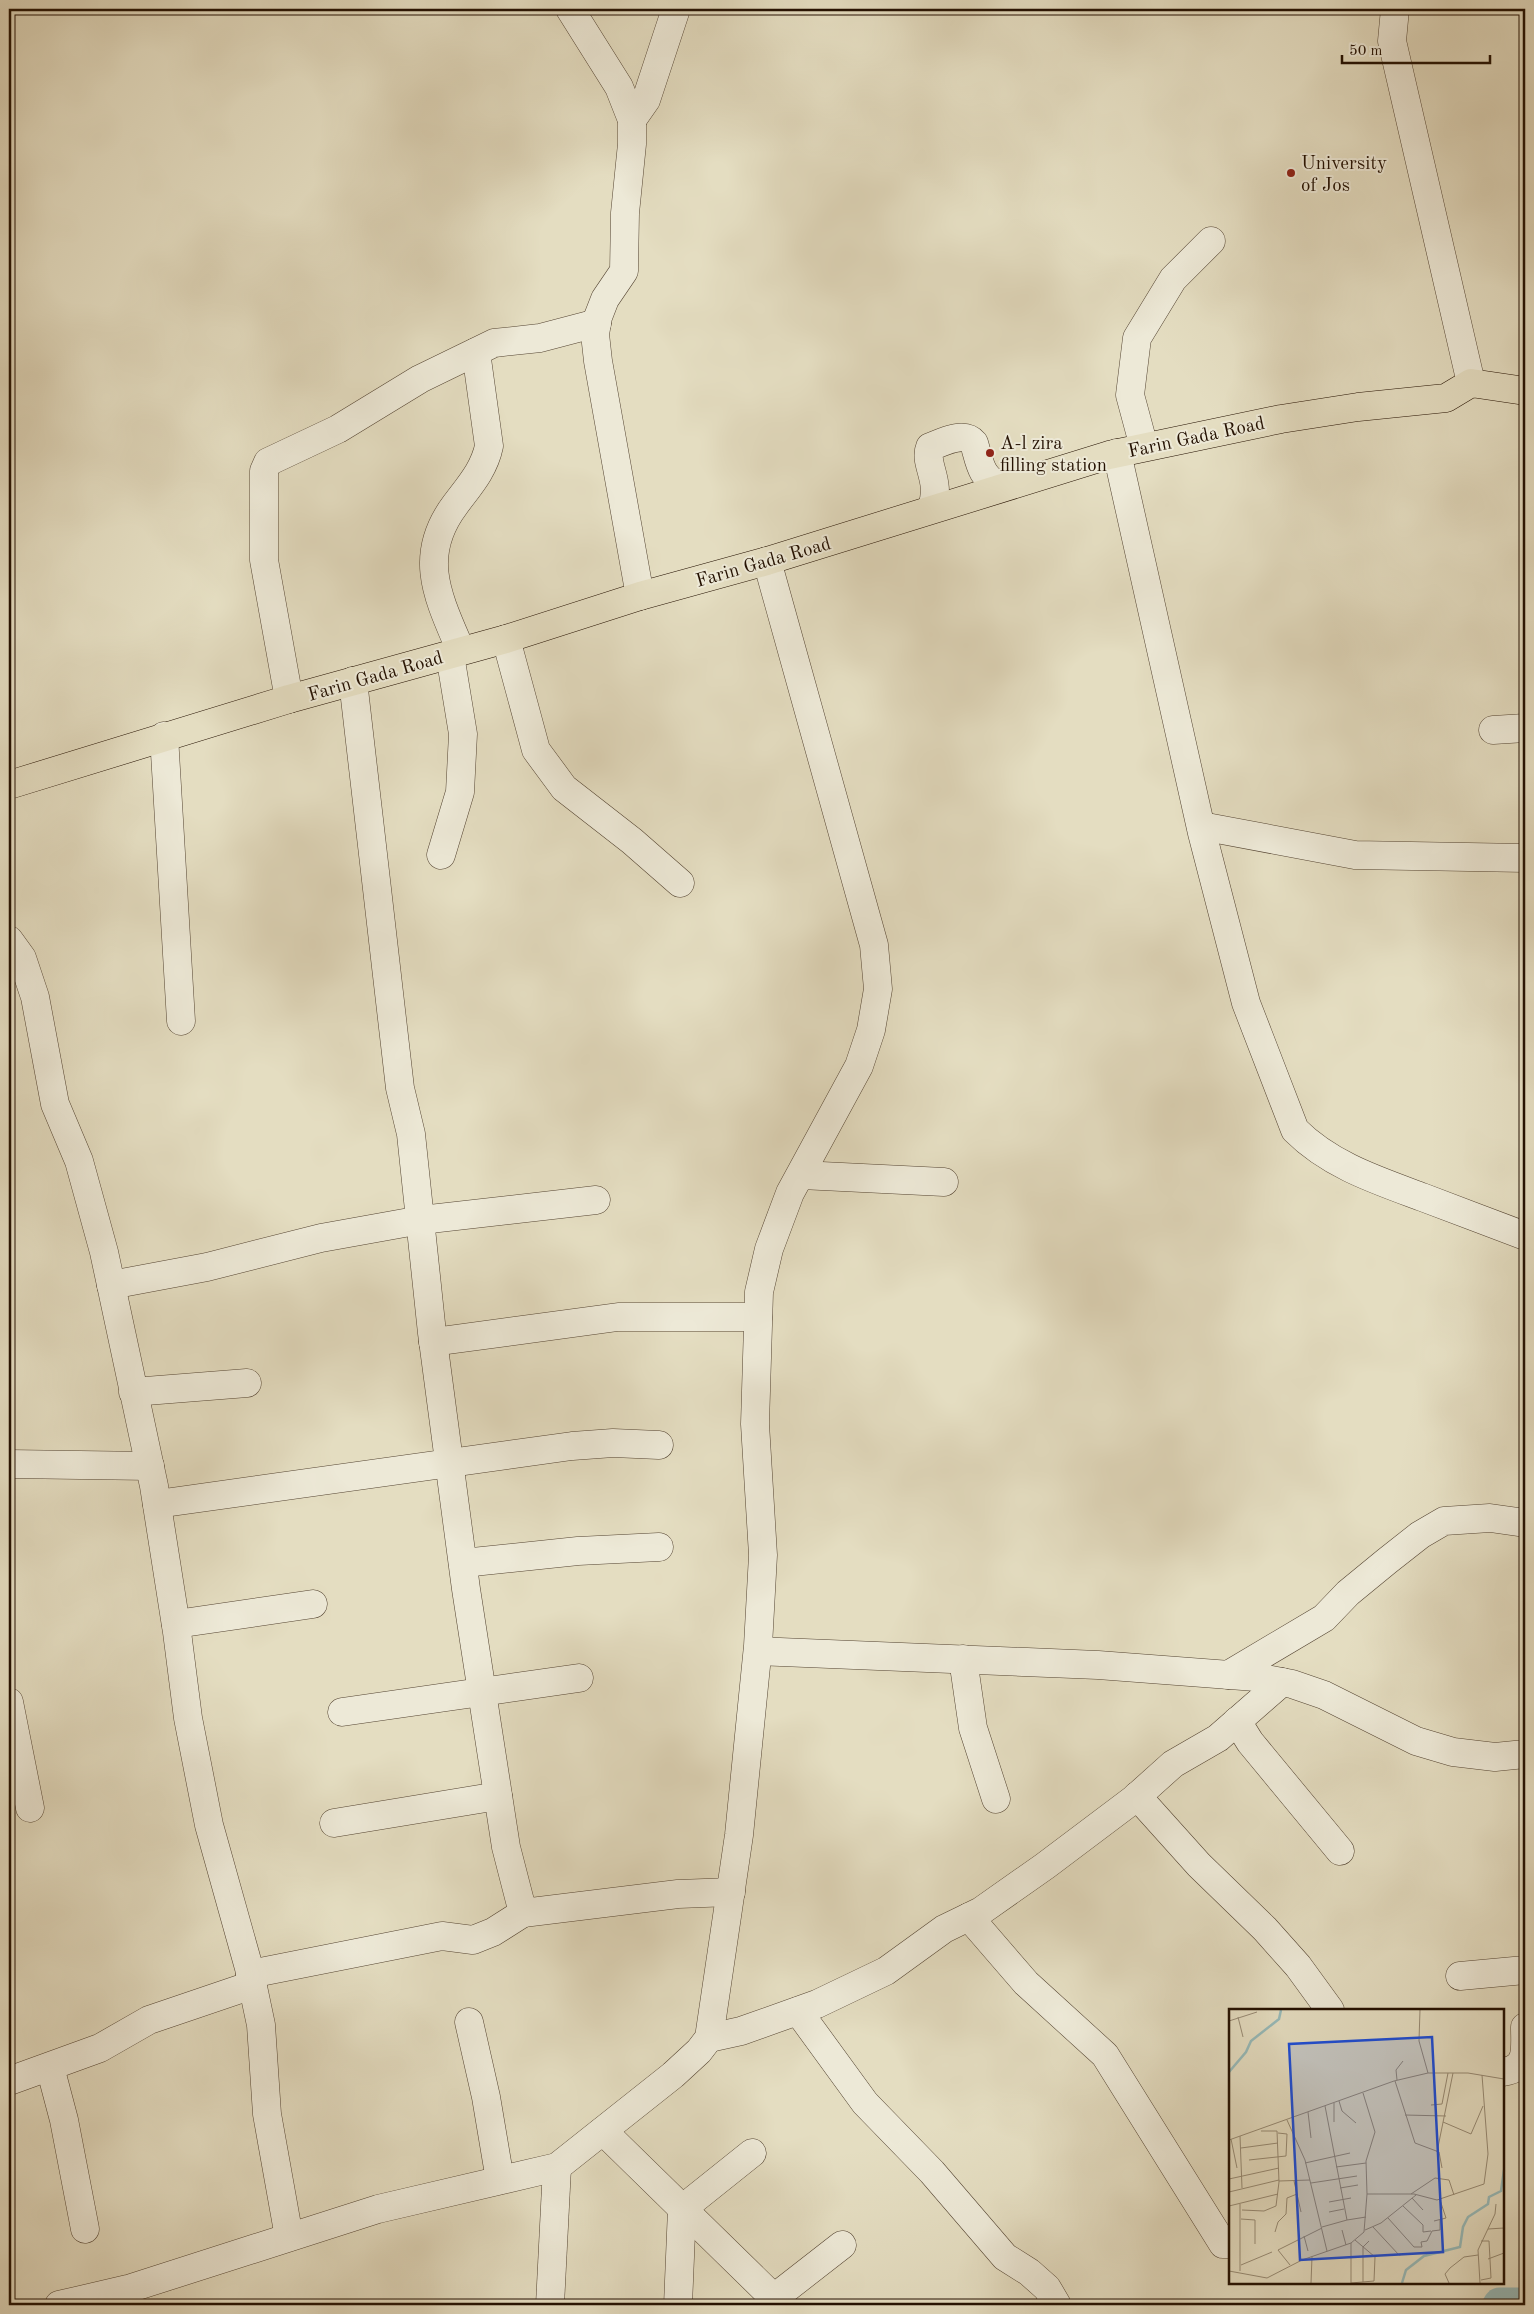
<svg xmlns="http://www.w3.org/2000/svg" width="1534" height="2314" viewBox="0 0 1534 2314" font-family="'Old Standard TT',serif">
	<rect width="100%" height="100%" fill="#e4ddc1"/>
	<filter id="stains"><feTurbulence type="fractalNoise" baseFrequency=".004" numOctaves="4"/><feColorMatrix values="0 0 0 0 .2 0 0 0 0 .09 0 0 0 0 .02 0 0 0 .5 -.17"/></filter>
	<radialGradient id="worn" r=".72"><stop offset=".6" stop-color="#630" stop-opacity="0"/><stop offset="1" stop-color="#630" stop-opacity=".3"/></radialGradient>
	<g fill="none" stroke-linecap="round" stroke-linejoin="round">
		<path stroke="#97bab9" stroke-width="35" d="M1500 2305H1525"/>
		<g stroke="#544432" stroke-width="29">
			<g id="minor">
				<path d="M570 9 619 87 632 120V144L625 213 624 271 605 299 598 317 595 334 598 361 640 596"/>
				<path d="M1395 9 1392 41 1471 383"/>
				<path d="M632 120 646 100 676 9"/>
				<path d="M1144 447 1130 395 1137 338 1173 279 1211 241"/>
				<path d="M1117 453 1202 833 1246 1003 1295 1130C1330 1165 1376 1180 1422 1197 1456 1210 1491 1223 1525 1236"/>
				<path d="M931 509C943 482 923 464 930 447 943 442 964 431 974 443 980 463 980 476 1000 487"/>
				<path d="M506 639 536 750 564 788 632 841 680 883"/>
				<path d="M461 651C439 599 416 557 455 505 469 486 484 470 489 446L476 352"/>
				<path d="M353 681 400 1088 411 1134 432 1333 466 1589 506 1847 523 1913 678 1894 731 1892"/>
				<path d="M289 699 264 560V471L268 462 338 429 420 379 494 343 540 338 597 323"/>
				<path d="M1493 730 1525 728"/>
				<path d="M164 736 181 1021"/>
				<path d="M1201 826 1355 855 1525 858"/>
				<path d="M441 855 460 792 463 734 450 655"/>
				<path d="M9 940 22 958 35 997 55 1104 79 1161 104 1252 154 1486 177 1632 188 1718 209 1825 249 1968 261 2025 267 2114 289 2237"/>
				<path d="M801 1175 944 1182"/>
				<path d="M111 1285 207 1267 321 1238 421 1220 596 1200"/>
				<path d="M433 1342 618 1317H758"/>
				<path d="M133 1392 247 1383"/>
				<path d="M9 1464 150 1466"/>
				<path d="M157 1504 572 1446 613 1443 659 1445"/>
				<path d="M463 1563 578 1551 659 1547"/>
				<path d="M176 1624 313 1604"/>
				<path d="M758 1651 1098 1665 1256 1677 1292 1684 1324 1695 1416 1741 1453 1752 1495 1757 1525 1754"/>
				<path d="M963 1659 973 1728 996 1799"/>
				<path d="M1228 1675 1324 1618 1348 1593 1387 1561 1420 1535 1444 1521 1490 1518 1525 1523"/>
				<path d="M9 1702 30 1808"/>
				<path d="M342 1712 579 1678"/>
				<path d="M1237 1721 1250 1742 1340 1851"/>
				<path d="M1137 1796 1199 1865 1265 1929 1298 1966 1330 2010"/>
				<path d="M334 1823 498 1796"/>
				<path d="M969 1917 1026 1983 1105 2055 1223 2244H1230"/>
				<path d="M250 1974 442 1936 473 1940 493 1932 523 1913"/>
				<path d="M1460 1976 1525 1970"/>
				<path d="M798 2011 865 2103 932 2172 1005 2257 1029 2272 1047 2288 1057 2305"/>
				<path d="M469 2022 486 2097 500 2180"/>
				<path d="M709 2038 741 2031 817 2004 886 1971 944 1929 981 1911 1045 1866 1134 1799 1173 1764 1218 1738 1282 1682"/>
				<path d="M50 2067 64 2120 85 2229"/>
				<path d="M1503 2072C1529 2068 1525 2049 1525 2027"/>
				<path d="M9 2081 100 2048 149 2020 252 1985"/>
				<path d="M603 2131 781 2305"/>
				<path d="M774 2298 842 2245"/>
				<path d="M59 2305 128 2289 378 2209 557 2167 673 2075 699 2051 709 2038 739 1835 758 1646 763 1555 755 1424 759 1292 769 1249 790 1193 859 1066 871 1030 878 989 874 945 767 561"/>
				<path d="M550 2305 557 2167"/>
				<path d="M678 2305 682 2209 752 2153"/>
			</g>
		</g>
		<g stroke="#241102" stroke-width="29">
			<path id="major" d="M9 785 289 699 506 639 640 596 767 561 1109 455 1281 419 1358 407 1446 398 1471 383 1525 391"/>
		</g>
		<use href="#minor" stroke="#ede9d7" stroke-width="28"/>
		<use href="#major" stroke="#e4ddc1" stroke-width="28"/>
	</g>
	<g fill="#8f2418" stroke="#ede9d7" stroke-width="2">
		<circle cx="1291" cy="173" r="5"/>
		<circle cx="990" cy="453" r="5"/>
	</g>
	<g text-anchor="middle" stroke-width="4" stroke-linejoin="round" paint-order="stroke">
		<g font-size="19" fill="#241102" stroke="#ede9d7" text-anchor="start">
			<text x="1301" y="169">University<tspan x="1301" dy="22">of Jos</tspan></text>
			<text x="1000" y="449">A-l zira<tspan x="1000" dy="22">filling station</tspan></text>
		</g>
		<g font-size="19" fill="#241102" stroke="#ede9d7">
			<text transform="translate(1196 436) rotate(-12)" y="7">Farin Gada Road</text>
			<text transform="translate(763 561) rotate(-16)" y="7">Farin Gada Road</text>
			<text transform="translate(375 675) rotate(-16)" y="7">Farin Gada Road</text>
		</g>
	</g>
	<g transform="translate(1229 2009)">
		<rect width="275" height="275" fill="#e4ddc1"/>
		<path fill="none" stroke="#97bab9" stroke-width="2.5" d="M0 63 17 43 22 32 50 10 52 1M173 274 177 261 195 247 231 238 234 218 239 208 259 195 260 188 272 182 275 161"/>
		<path fill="none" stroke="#978b75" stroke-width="1" d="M191 1 190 32 199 64M9 8 14 28M0 12 28 3M168 71 167 61 174 52M166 72 186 134 210 143 213 159M110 92 113 102 127 114M105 94V113M202 96 213 95 219 64M96 97 118 211 137 208M79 103 82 129M176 106 217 107M58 111 76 151 98 242M214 113 242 125 254 97M11 127 13 179M2 130 8 159M0 131 165 72 199 64H239L275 70M12 139 49 134M208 143 224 64M20 151 57 147 58 125 49 124M76 154 121 144M107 158 137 154M0 170 50 159M50 172 81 171M65 172 72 203M82 174 128 167M111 179 129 176M0 183 50 171M138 185H185L208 191 255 175 259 145 253 66M182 185 206 169 220 171 225 186M183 189 194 201M100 193 122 189M0 197 49 185M174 197 194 216V223L202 222M13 201 35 202 47 197 50 173 48 122H32M100 203 115 200M159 209 185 238H193L192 233 198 232 203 222 211 221V211M12 210 26 211V235M205 212 217 209 211 191M93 218 118 211M144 218 170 246 175 245M259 220 275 219M113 221 117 236M136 221 152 214 187 186M46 223 49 213 57 205 58 189 68 185M75 227 79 242M259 250 275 244M12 256 43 243M61 256 49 241 93 219M0 262 38 269 73 251 122 234 135 223 138 185 137 152 146 123 134 84M11 262V195M252 271 262 269 260 232H252M134 273V238L140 232M82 274 83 248M122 274 145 272 146 248 126 231M122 274V234M220 274 216 265 221 259 235 248 249 246M251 274 249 241 266 205 267 195"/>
		<path fill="#1d4ed8" fill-opacity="0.15" stroke="#1d4ed8" stroke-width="2.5" d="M203 28 214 243 71 251 60 35Z"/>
		<rect width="275" height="275" fill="none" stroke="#241102" stroke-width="2.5"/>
	</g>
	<rect width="1534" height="2314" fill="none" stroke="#e4ddc1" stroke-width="30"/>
	<rect x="10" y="10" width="1514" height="2294" fill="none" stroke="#241102" stroke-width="2.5"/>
	<rect x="15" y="15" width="1504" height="2284" fill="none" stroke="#241102"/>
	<path d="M1342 55v8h148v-8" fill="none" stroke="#241102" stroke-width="2.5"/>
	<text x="1349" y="55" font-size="15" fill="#241102" stroke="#ede9d7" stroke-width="4" paint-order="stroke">50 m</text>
	<rect width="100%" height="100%" filter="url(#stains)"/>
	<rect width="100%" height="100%" fill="url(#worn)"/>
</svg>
